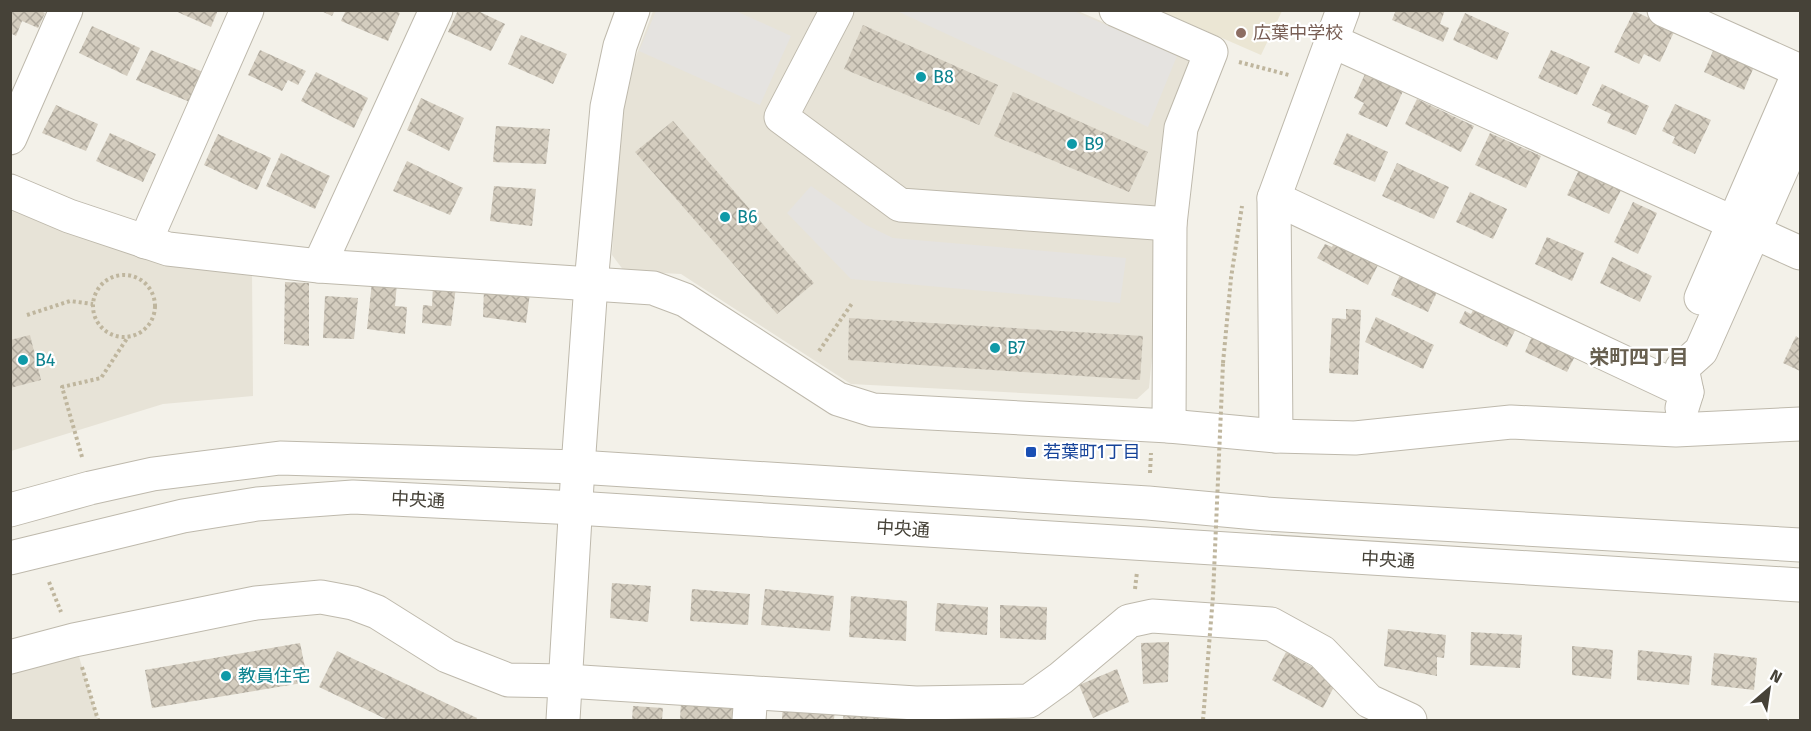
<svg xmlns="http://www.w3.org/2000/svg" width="1811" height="731" viewBox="0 0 1811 731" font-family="'Fira Sans','Noto Sans JP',sans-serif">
	<defs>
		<pattern id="building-cross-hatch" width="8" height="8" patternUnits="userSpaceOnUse" patternTransform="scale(1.5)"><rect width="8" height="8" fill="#d4cdbf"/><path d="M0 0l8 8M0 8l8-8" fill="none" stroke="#aea89c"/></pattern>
	</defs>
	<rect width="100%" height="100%" fill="#f3f1e9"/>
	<g fill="#e7e3d7">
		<path d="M653 11H1078L1189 59 1195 76 1173 136 1149 388 1137 399 851 384 681 274 624 271 612 255 620 99Z"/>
		<path d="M11 205 252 271 253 396 163 404 11 451Z"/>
		<path d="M74 640 98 720H11L10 660Z"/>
	</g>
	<path fill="#ebe6d4" d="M1160 11 1282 10V11L1261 55Z"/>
	<g fill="#e5e3e0">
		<path d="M656 11H736L791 36 760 105 639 51Z"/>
		<path d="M897 11H1074L1177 56 1148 127Z"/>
		<path d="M811 186 866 225 893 238 1126 258 1120 303 851 279 787 213Z"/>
	</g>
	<g fill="url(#building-cross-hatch)">
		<path d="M10 10H39L45 13 38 28 22 21 16 36 10 33Z"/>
		<path d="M173 10H218L211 27Z"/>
		<path d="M319 10H335L332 16Z"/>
		<path d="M346 10H395L400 13 388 41 341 21Z"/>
		<path d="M458 10H476L505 24 491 51 448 32Z"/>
		<path d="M1396 10H1445L1440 24 1449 28 1443 42 1392 20Z"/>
		<path d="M1634 11 1675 30 1660 62 1644 54 1639 64 1614 52Z"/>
		<path d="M1465 13 1509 33 1497 60 1453 40Z"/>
		<path d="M863 25 998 85 979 125 844 69Z"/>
		<path d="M92 26 140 48 127 76 79 53Z"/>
		<path d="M521 35 567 54 553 84 508 64Z"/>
		<path d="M1716 44 1756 62 1744 90 1704 72Z"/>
		<path d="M151 50 203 72 190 102 136 80Z"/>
		<path d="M260 50 306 71 298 85 288 80 282 91 248 75Z"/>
		<path d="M1551 50 1590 67 1577 95 1538 78Z"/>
		<path d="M316 72 368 98 354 128 301 101Z"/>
		<path d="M1365 74 1403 91 1387 127 1358 114 1364 103 1354 98Z"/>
		<path d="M1602 84 1649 106 1636 135 1607 123 1611 114 1592 105Z"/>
		<path d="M1013 92 1148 152 1129 192 994 136Z"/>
		<path d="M421 98 464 118 449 151 407 130Z"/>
		<path d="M1417 99 1474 126 1461 152 1405 124Z"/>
		<path d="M1675 104 1711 120 1695 154 1672 143 1675 137 1662 131Z"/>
		<path d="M56 105 98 124 86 151 42 133Z"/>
		<path d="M673 121 814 283 777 314 635 152Z"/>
		<path d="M496 126 550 129 546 164 493 162Z"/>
		<path d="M110 133 156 154 143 182 96 161Z"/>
		<path d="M1347 133 1388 152 1375 182 1333 164Z"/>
		<path d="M1490 133 1541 156 1526 188 1475 165Z"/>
		<path d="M218 134 271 158 257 190 204 165Z"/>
		<path d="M281 153 330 176 315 209 266 186Z"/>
		<path d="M407 161 463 188 450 215 393 191Z"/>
		<path d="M1397 163 1449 187 1434 219 1382 196Z"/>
		<path d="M1579 170 1621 190 1609 214 1567 195Z"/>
		<path d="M494 186 536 189 532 226 490 221Z"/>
		<path d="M1470 192 1507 209 1493 239 1456 222Z"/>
		<path d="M1633 202 1657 213 1638 254 1614 242Z"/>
		<path d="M1547 237 1584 253 1572 281 1535 264Z"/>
		<path d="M1336 238 1380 261 1368 285 1317 258 1325 244 1332 247Z"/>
		<path d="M1612 257 1652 276 1640 302 1600 283Z"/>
		<path d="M1404 266 1441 283 1428 312 1391 295Z"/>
		<path d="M285 282 309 283V346L284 344Z"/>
		<path d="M372 282 397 283 395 306 407 307 405 334 367 329Z"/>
		<path d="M433 284 456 287 451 326 422 323 423 305 432 306Z"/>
		<path d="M484 288 530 293 526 323 483 317Z"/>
		<path d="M325 296 358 298 354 339 323 338Z"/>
		<path d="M1478 301 1520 320 1507 347 1459 323 1465 311 1471 314Z"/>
		<path d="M1346 309 1361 310 1358 375 1329 373 1332 318 1346 319Z"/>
		<path d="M1376 317 1434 345 1423 369 1365 342Z"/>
		<path d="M849 318 1143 336 1140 380 848 360Z"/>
		<path d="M1538 323 1582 342 1567 372 1525 352Z"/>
		<path d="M30 335 41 380 10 388V340Z"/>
		<path d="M1796 336 1800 339V371L1783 363Z"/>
		<path d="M612 583 651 586 648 622 610 618Z"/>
		<path d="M692 589 750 594 748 625 690 621Z"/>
		<path d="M765 589 834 596 830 631 761 625Z"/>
		<path d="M851 596 907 601 906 641 849 637Z"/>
		<path d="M937 603 988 607 987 635 935 631Z"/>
		<path d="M1000 605 1047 607 1046 640 1000 638Z"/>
		<path d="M1388 629 1446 635 1444 658 1437 657V676L1384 666Z"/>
		<path d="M1471 632 1522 635 1520 668 1470 665Z"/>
		<path d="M1169 642 1168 682 1143 684 1141 643Z"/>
		<path d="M300 643 308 682 152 708 145 670Z"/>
		<path d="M1572 646 1613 650 1611 679 1572 675Z"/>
		<path d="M1638 650 1692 656 1689 685 1637 680Z"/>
		<path d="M337 651 477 718 476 720H388L319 687Z"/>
		<path d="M1286 652 1337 681 1323 708 1272 680Z"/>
		<path d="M1714 653 1757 658 1754 690 1711 685Z"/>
		<path d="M1117 669 1129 702 1093 718 1079 685Z"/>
		<path d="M783 701 835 707 834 720H782Z"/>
		<path d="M681 702 733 708 732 720H680Z"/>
		<path d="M633 706 663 708 662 720H632Z"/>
		<path d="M844 710 898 715 897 720H843Z"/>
		<path d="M945 717 993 719V720H945Z"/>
	</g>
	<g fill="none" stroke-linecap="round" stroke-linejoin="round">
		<g stroke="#beb9ac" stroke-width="35">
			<g id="minor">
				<path d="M837 10 781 117 900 205 1170 224"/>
				<path d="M1116 10 1211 52 1181 128 1170 224 1169 426"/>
				<path d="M1664 10 1800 71"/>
				<path d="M1332 41 1800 253"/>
				<path d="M10 138 66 10"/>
				<path d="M10 191 69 216 168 249 319 266 653 288 685 300 838 399 873 410 1169 426 1276 436 1355 438 1511 422 1676 430 1800 424"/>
				<path d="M1274 198 1687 392"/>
				<path d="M145 242 247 10"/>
				<path d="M319 266 436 10"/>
				<path d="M1701 298 1800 70"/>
				<path d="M1682 408 1687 392 1682 368 1701 351 1800 128"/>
				<path d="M1276 436 1274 198 1343 10"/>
				<path d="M10 510 90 488 153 474 280 458 578 467 1148 503 1267 514 1800 545"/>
				<path d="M10 558 183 516 257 504 353 497 576 508 1800 585"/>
				<path d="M10 657 74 640 256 603 321 597 353 603 377 612 447 656 508 680 566 681 916 703 1029 701 1061 678 1129 621 1152 616 1271 624 1322 652 1369 701 1410 720"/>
				<path d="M563 720 578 467 591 284 607 107 620 46 633 10"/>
				<path d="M749 720 751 693"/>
			</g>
		</g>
		<g stroke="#bfb69e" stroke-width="4" stroke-dasharray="3 3" stroke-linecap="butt">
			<path d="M1239 62 1289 75"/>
			<circle cx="124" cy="306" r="31"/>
			<path d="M27 315 70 301 93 304"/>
			<path d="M819 351 853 302"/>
			<path d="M1223 363 1231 278 1242 206"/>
			<path d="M82 457 62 387 101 378 128 337"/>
			<path d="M1150 473 1151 453"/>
			<path d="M49 582 61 612"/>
			<path d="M1135 589 1137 572"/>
			<path d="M82 667 98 720"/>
		</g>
		<use href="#minor" stroke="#fff" stroke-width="33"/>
		<path stroke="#bfb69e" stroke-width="4" stroke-dasharray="3 3" stroke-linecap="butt" d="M1203 720 1213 596 1223 363"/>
	</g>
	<circle fill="#8d6e63" stroke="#fff" stroke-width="2" cx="1241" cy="33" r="6"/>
	<g fill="#0f9aa8" stroke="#fff" stroke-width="2">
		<circle cx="921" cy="77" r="6"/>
		<circle cx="1072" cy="144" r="6"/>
		<circle cx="725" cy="217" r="6"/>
		<circle cx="995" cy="348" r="6"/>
		<circle cx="23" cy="360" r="6"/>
		<circle cx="226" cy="676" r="6"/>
	</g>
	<rect fill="#1a4fb4" stroke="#fff" stroke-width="2" x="1025" y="446" width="12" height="12" rx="3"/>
	<g text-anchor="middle" stroke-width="4.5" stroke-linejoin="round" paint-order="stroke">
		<g font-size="18" fill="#785e54" stroke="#fff" text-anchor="start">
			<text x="1253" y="39">広葉中学校</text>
		</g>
		<g font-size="18" fill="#0d838f" stroke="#fff" text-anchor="start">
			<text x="933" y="83">B8</text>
			<text x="1084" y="150">B9</text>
			<text x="737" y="223">B6</text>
			<text x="1007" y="354">B7</text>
			<text x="35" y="366">B4</text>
			<text x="238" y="682">教員住宅</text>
		</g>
		<g font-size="18" fill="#164399" stroke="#fff" text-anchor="start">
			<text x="1043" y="458">若葉町1丁目</text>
		</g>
		<g font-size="18" fill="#464238" stroke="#fff">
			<text transform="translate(418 500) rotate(3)" y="6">中央通</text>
			<text transform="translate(903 529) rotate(4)" y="6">中央通</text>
			<text transform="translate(1388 560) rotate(3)" y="6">中央通</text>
		</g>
		<g font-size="20" font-weight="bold" fill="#686050" stroke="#fff">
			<text x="1639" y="364">栄町四丁目</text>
		</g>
	</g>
	<rect width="1811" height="731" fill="none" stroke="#464238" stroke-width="24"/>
	<g transform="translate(1769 689) rotate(29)" stroke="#ffffff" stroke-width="4.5" paint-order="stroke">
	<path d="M0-4.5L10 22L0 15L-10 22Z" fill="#464238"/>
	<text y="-9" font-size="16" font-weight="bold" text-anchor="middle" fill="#464238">N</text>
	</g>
</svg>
